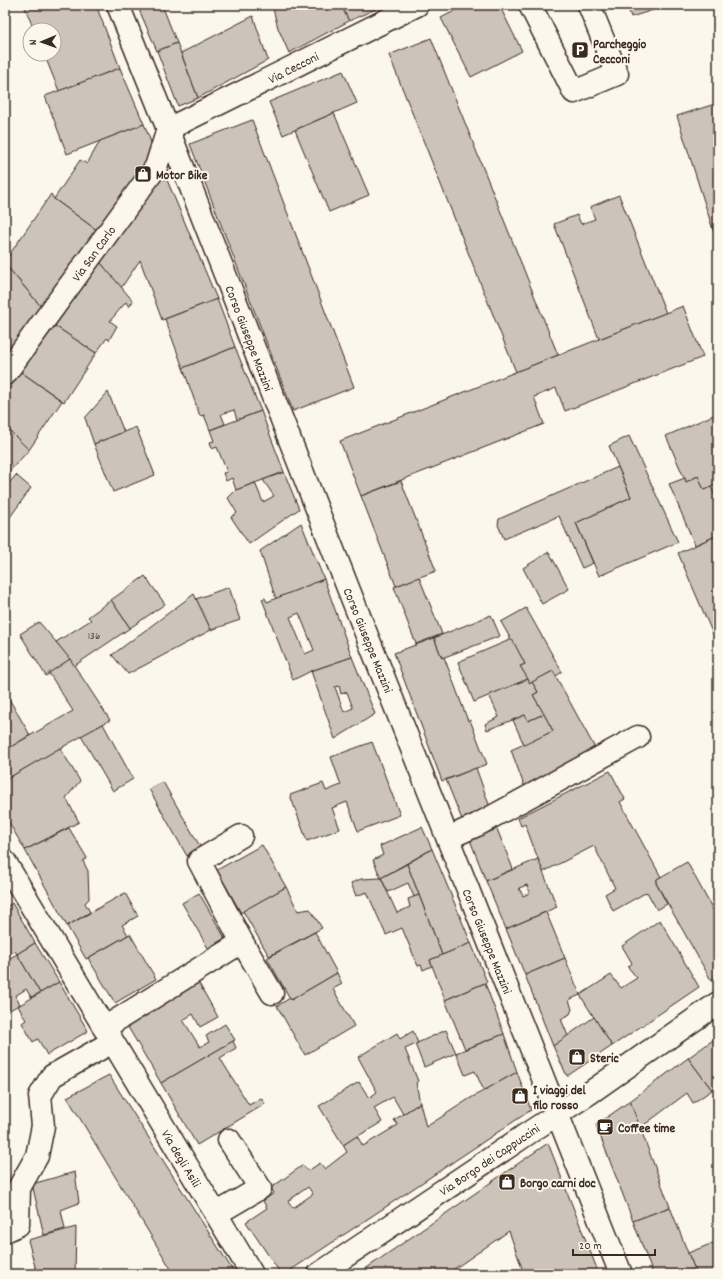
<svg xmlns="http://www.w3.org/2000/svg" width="723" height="1279" viewBox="0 0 723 1279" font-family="Dekko,sans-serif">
	<rect width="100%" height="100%" fill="#fbf7ec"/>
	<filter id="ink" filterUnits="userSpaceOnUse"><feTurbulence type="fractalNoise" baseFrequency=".025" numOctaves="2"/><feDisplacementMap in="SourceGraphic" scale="8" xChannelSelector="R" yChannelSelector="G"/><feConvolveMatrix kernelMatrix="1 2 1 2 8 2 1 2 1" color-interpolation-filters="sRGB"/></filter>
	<g filter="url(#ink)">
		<g fill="#ccc4b9" stroke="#3b2a1e" fill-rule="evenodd">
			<path d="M24 5H96L120 68 59 91 44 54H54V30H34Z"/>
			<path d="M137 5H162L177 43 157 51Z"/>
			<path d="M272 5H341L349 21 289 53 278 28Z"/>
			<path d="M341 5H384L349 21Z"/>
			<path d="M466 5H499L522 51 471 77 441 18Z"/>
			<path d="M627 5H669L631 17Z"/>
			<path d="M253 16 268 60 198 98 181 53Z"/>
			<path d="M431 38 558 355 516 372 389 55Z"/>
			<path d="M177 43 198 98 178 106 157 51Z"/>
			<path d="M120 68 144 124 67 154 45 96Z"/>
			<path d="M343 71 357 103 283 135 269 102Z"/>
			<path d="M718 103V235L715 236 677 116Z"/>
			<path d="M334 113 369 195 329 212 295 130Z"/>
			<path d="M252 120 354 387 293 411 190 144Z"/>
			<path d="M144 124 151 142 148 160 98 231 54 199 80 160 87 164 100 141Z"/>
			<path d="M161 177 167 180 217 299 162 320 140 260 121 288 100 262Z"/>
			<path d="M51 194 54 199 98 231 43 309 5 264V261Z"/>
			<path d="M619 195 666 313 599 339 554 224 577 215 581 224 595 219 590 207Z"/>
			<path d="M100 262 133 301 129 307 126 302 110 321 117 326 109 340 107 338 96 353 55 326Z"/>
			<path d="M5 264 43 309 9 354 5 352Z"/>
			<path d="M217 299 235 347 183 368 165 319Z"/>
			<path d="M683 306 703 357 565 411 556 388 534 397 544 424 361 496 340 441Z"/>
			<path d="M55 326 96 353 64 402 21 372Z"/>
			<path d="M235 347 261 411 237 420 234 410 221 414 225 424 210 430 204 415 200 416 183 368Z"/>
			<path d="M21 372 62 401 29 450 5 426V395Z"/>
			<path d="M108 392 124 432 94 444 85 418Z"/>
			<path d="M261 411 284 472 236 490 232 478 226 481 223 473 227 472 217 447 212 449 210 442 214 441 210 430Z"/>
			<path d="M718 413V484L704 490 698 476 686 482 666 436Z"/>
			<path d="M5 426 29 450 5 476Z"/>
			<path d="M136 427 155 475 113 492 94 444Z"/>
			<path d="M629 436 678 542 599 576 576 523 631 497 609 446Z"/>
			<path d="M618 467 631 497 576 523 593 563 582 568 559 516 504 539 498 525 499 519Z"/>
			<path d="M284 472 299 509 249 544 231 517 237 513 228 498 236 490 255 483 263 502 274 496 263 480Z"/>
			<path d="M16 475 31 488 5 524V488Z"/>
			<path d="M698 476 704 490 711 487 718 502V535L695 545 669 484 685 478 686 482Z"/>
			<path d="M401 481 436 571 396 586 361 496Z"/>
			<path d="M301 523 324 579 276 599 260 551Z"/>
			<path d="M718 535V646L678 553Z"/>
			<path d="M549 552 569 589 542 604 523 568Z"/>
			<path d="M145 576 165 604 130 628 111 600Z"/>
			<path d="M419 577 442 634 416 644 394 587Z"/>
			<path d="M324 579 352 657 311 671 293 680 262 599 265 598 267 602ZM299 613 314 650 305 654 290 617Z"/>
			<path d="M229 587 240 620 211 630 196 599Z"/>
			<path d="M194 594 211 630 128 674 112 655Z"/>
			<path d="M111 600 130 628 74 666 56 642 91 620 88 617Z"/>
			<path d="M526 608 562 672 556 676 553 671 530 684 520 666 525 664 501 622Z"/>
			<path d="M491 615 500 636 442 658 434 638Z"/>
			<path d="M39 622 56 642 70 659 46 676 20 634Z"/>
			<path d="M434 638 442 658 444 657 468 721 470 720 487 764 442 781 394 653Z"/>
			<path d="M512 639 525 664 520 666 528 679 474 702 458 662Z"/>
			<path d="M352 657 375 714 335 739 311 671ZM339 686 341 694 347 692 353 708 344 712 335 687Z"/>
			<path d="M70 659 110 720 5 780V750L73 711 49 673Z"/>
			<path d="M553 671 596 750 525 788 511 750 553 731 533 695 538 692 532 682Z"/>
			<path d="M528 679 530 684 532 682 538 692 533 695 544 714 528 721 525 715 487 730 485 724 499 717 489 695Z"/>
			<path d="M5 692 30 735 9 748 5 742Z"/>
			<path d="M544 714 553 731 524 745 513 720 525 715 528 721Z"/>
			<path d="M103 724 133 779 113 791 81 736Z"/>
			<path d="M372 742 400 815 358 831 347 802 332 808 340 829 307 841 290 795 323 783 326 791 341 785 331 757Z"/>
			<path d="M60 748 80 781 66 798 79 822 25 850 5 816V780Z"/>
			<path d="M476 768 491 810 463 822 446 780Z"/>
			<path d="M610 771 625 799 620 802 661 877 657 879 656 883 667 904 657 910 647 892 613 911 605 894 615 888 594 846 543 872 525 824 521 826 518 818Z"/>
			<path d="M163 782 201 848 187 856 149 789Z"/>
			<path d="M422 827 432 849 381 878 373 860 383 855 380 846Z"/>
			<path d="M69 828 87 858 83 861 88 871 89 899 85 903 90 912 67 926 25 850Z"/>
			<path d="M497 829 513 869 486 881 470 840Z"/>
			<path d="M262 845 286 887 241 913 217 870Z"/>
			<path d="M432 849 471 943 442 955 407 864Z"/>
			<path d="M538 859 557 907 506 929 486 881ZM527 885 530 893 523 896 519 888Z"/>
			<path d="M687 862 718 919V975L711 980 656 883 657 879Z"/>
			<path d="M407 864 419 895 414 897 408 883 388 892 381 878Z"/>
			<path d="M381 878 397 913 410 907 408 899 419 895 442 955 430 960 432 966 423 970 421 965 418 966 402 928 386 935 367 892 356 896 351 883 361 879Z"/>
			<path d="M286 887 298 911 310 909 322 928 269 956 243 911Z"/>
			<path d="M125 893 138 916 122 925 128 935 86 959 67 926Z"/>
			<path d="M199 893 225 938 208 948 182 903Z"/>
			<path d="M12 903 35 943 17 954 15 951 5 957V908Z"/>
			<path d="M546 912 565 958 525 975 506 929Z"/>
			<path d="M660 920 699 987 612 1046 580 995 611 975 621 988 637 978 628 967 632 963 622 946Z"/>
			<path d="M315 932 337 973 291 1000 267 958Z"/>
			<path d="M130 934 156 979 115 1003 88 958Z"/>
			<path d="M35 943 59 982 40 993 17 954Z"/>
			<path d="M471 943 487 982 445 1000 430 960Z"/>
			<path d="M17 954 40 993 31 997 26 989 15 996 20 1004 5 1013V961Z"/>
			<path d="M565 958 580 995 569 1000 572 1009 570 1014 561 1019 568 1036 553 1046 525 975Z"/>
			<path d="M337 973 342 984 333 989 354 1026 305 1055 277 1006 290 998 291 1000Z"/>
			<path d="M197 980 218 1017 200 1027 193 1014 183 1020 200 1047 209 1042 206 1036 225 1024 235 1040 161 1083 125 1022Z"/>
			<path d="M59 982 88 1031 47 1055 38 1039 33 1042 22 1023 26 1020 18 1006Z"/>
			<path d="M485 983 504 1034 465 1049 445 1000Z"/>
			<path d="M594 1017 612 1046 567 1076 553 1046Z"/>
			<path d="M446 1030 456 1053 424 1067 415 1044Z"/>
			<path d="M413 1031 418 1043 405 1049 418 1081 416 1083 420 1103 403 1114 393 1097 374 1108 382 1122 343 1145 319 1106 359 1082 369 1098 377 1092 358 1057 397 1033 400 1039Z"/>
			<path d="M504 1034 517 1072 484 1091 475 1071 465 1075 456 1053Z"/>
			<path d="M718 1036V1047L713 1040Z"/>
			<path d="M713 1040 718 1047V1086L712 1090 688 1058Z"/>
			<path d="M233 1041 236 1048 220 1058 249 1105 261 1098 265 1104 197 1145 161 1083Z"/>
			<path d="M688 1058 712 1090 693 1103 687 1093 640 1128 630 1101Z"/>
			<path d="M517 1072 531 1110 285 1274H281L246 1222 267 1208 263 1201 274 1193 271 1188 303 1165 308 1171 320 1163 325 1169 347 1152 343 1145 357 1136 363 1146 398 1125 394 1120 420 1103 426 1127 469 1099ZM308 1187 313 1194 293 1208 288 1201Z"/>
			<path d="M109 1075 235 1274H174L67 1097Z"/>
			<path d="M630 1101 670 1207 633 1221 596 1125Z"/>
			<path d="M548 1143 599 1274H524L509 1231 447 1274H358Z"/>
			<path d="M75 1172 79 1203 61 1210 65 1229 44 1235 32 1184Z"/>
			<path d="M670 1207 688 1253 697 1274H653L633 1221Z"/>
			<path d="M76 1227 75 1274H37L28 1240Z"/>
			<path d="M718 1241V1274H697L688 1253Z"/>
		</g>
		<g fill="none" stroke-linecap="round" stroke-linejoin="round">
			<g stroke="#3b2a1e" stroke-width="25">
				<g id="minor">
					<path d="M118 5 168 129 348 588 621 1274"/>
					<path d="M530 5 574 92 617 74 589 5"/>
					<path d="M168 129 417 5"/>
					<path d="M5 374 156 167 168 129"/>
					<path d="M448 838 477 825 638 737"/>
					<path d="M5 862 252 1274"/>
					<path d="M242 942 272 993"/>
					<path d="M104 1028 242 942 199 861 241 836"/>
					<path d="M216 1214 260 1188 229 1140"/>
					<path d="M5 1231 18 1225 19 1188 37 1156 43 1126 40 1096 52 1076 112 1042"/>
					<path d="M319 1274 527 1134 591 1092 718 1003"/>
				</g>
			</g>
			<use href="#minor" stroke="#fbf7ec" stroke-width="22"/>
		</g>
	</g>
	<defs>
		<g id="parking-square" transform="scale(0.9)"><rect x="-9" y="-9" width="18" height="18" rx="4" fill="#3b2a1e" stroke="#fbf7ec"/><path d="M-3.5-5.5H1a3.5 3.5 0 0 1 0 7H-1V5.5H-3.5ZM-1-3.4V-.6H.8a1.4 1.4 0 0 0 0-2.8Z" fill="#fff"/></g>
		<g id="shop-square" transform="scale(0.9)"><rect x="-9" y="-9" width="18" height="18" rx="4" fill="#3b2a1e" stroke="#fbf7ec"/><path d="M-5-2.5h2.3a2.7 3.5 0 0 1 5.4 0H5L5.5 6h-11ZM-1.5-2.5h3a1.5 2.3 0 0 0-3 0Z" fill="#fff"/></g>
		<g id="cafe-square" transform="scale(0.9)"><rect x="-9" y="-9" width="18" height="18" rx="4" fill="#3b2a1e" stroke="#fbf7ec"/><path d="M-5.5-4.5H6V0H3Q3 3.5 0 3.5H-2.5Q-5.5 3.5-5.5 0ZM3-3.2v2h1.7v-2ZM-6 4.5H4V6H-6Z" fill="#fff"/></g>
	</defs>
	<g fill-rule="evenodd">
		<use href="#parking-square" x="580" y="50"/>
		<use href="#shop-square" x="143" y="174"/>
		<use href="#shop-square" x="577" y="1057"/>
		<use href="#shop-square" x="520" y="1096"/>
		<use href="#cafe-square" x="605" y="1127"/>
		<use href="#shop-square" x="507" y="1182"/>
	</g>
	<g text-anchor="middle" stroke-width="4" stroke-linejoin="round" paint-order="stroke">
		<g font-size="11" fill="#5f5045">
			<text x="94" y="639">136</text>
		</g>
		<g font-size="13" font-weight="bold" fill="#3b2a1e" stroke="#fbf7ec" text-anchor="start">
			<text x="593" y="48">Parcheggio<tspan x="593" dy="15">Cecconi</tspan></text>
			<text x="156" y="179">Motor Bike</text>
			<text x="590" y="1062">Steric</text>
			<text x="533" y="1094">I viaggi del<tspan x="533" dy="15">filo rosso</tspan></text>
			<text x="618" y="1132">Coffee time</text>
			<text x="520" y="1187">Borgo carni doc</text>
		</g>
		<g font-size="13" fill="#3b2a1e" stroke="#fbf7ec">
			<text transform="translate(293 67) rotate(-27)" y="5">Via Cecconi</text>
			<text transform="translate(93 253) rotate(-54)" y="5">Via San Carlo</text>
			<text transform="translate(250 338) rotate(69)" y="5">Corso Giuseppe Mazzini</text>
			<text transform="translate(369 640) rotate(68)" y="5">Corso Giuseppe Mazzini</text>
			<text transform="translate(488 941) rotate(68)" y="5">Corso Giuseppe Mazzini</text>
			<text transform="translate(182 1158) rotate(59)" y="5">Via degli Asili</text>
			<text transform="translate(489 1159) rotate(-34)" y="5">Via Borgo dei Cappuccini</text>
		</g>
	</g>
	<rect width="723" height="1279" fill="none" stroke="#fbf7ec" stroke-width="20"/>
	<rect x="10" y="10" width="703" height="1259" fill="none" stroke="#3b2a1e" stroke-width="1.5" filter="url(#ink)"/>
	<g transform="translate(42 42) rotate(268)"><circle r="19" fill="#fbf7ec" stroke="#aea59a"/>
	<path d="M0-3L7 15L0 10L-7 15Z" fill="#3b2a1e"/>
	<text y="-6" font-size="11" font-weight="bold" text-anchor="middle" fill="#3b2a1e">N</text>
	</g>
	<path d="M573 1249v6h82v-6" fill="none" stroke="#3b2a1e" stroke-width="2"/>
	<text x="579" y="1249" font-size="12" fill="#3b2a1e" stroke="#fbf7ec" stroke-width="3" paint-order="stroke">20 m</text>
</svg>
